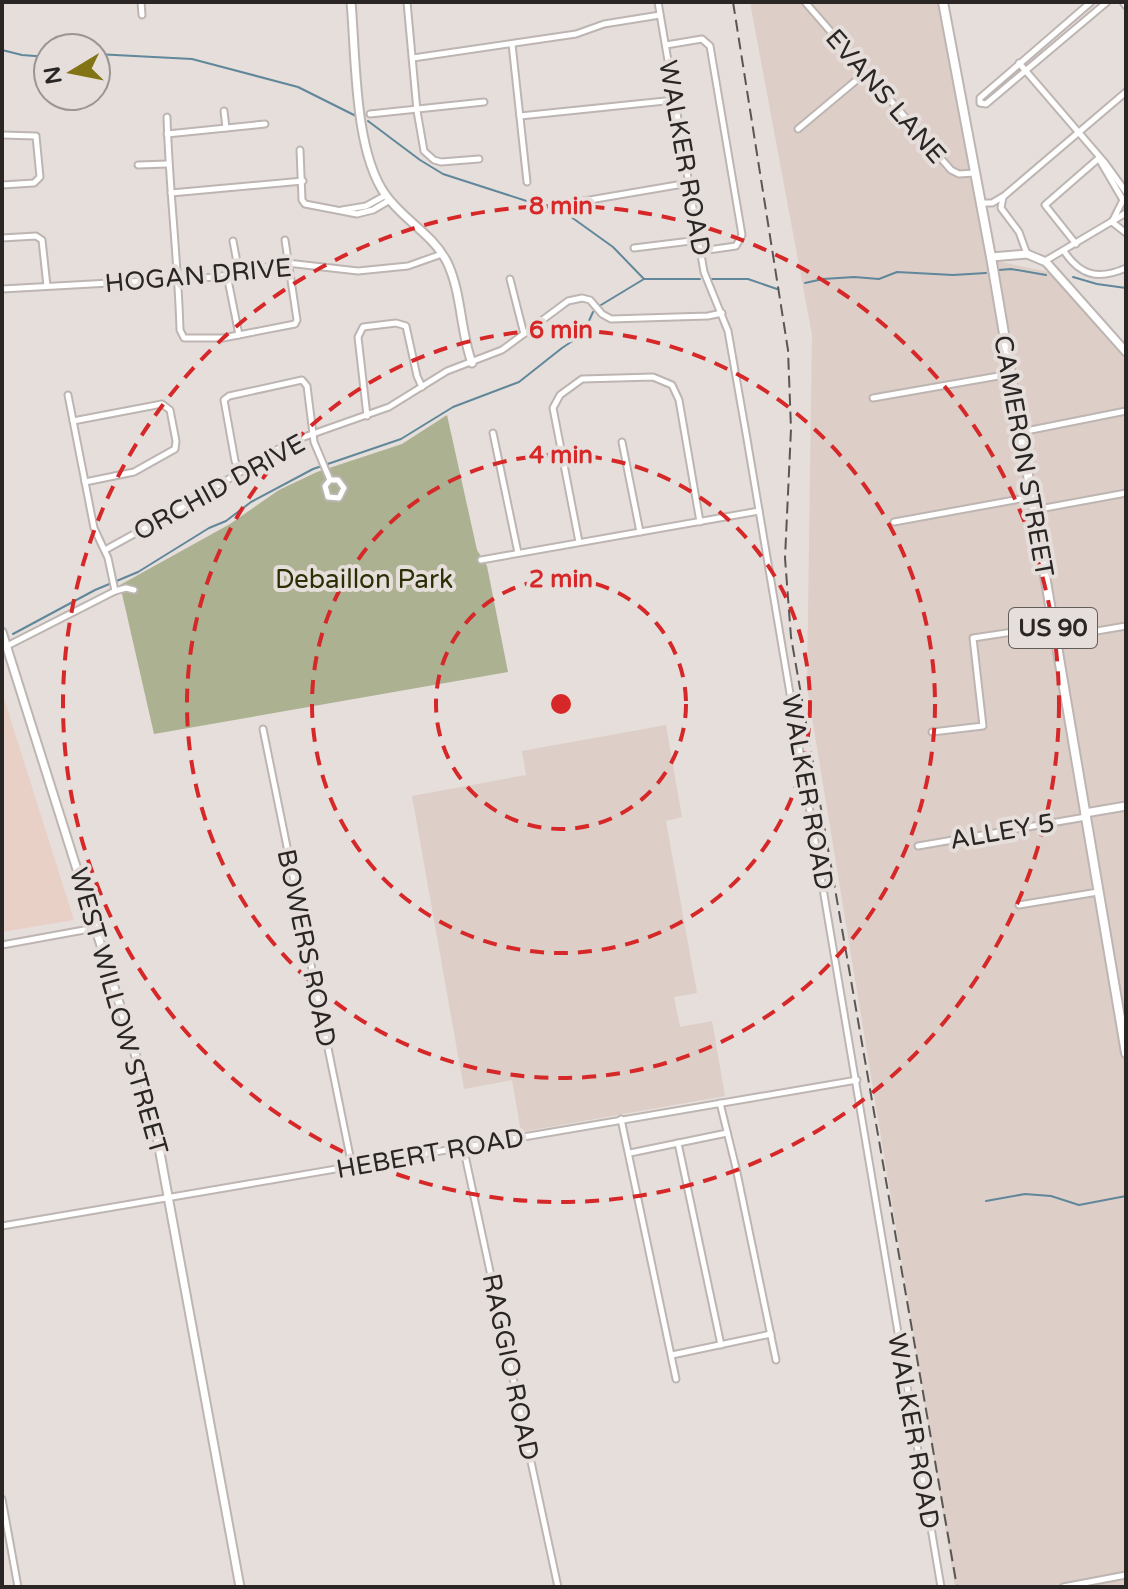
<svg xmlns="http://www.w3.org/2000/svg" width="1128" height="1589" viewBox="0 0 1128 1589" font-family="'Varela Round',sans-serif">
	<rect width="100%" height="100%" fill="#e6deda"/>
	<g fill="#ddcec7">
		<path d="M750 2H944L986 259 1049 272 1126 361V1587H955L807 687 812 335Z"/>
		<path d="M666 725 682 817 666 821 697 993 674 997 680 1027 712 1021 725 1096 521 1132 512 1080 464 1089 412 796 526 775 522 751Z"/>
	</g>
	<path fill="#e8d0c7" d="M2 692 74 920 2 932Z"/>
	<path fill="#acb192" d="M447 415 477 550 487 566 508 672 154 734 120 585 230 524 279 490 317 472 402 444Z"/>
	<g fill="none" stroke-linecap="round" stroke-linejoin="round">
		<g stroke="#61879b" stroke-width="2">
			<path d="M2 50 22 55 48 57"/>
			<path d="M96 54 192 59 298 87 356 116"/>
			<path d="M368 121 420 160 443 174 567 214 613 247 644 279H700"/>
			<path d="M999 270 1011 269 1046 275"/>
			<path d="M1073 277 1097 284 1126 288"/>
			<path d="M711 279H748L777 289"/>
			<path d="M805 283 823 279 854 277 879 279 897 272 953 275 986 273"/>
			<path d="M601 305 644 279"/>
			<path d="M13 634 95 590 138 572 209 528 226 521 251 502 313 469 401 439 453 407 519 382 562 348 583 334 593 312"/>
			<path d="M986 1201 1025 1194 1051 1196 1079 1205 1126 1196"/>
		</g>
		<g stroke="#bdb5b2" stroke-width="9">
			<g id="minor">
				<path d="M141 2 142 15"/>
				<path d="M407 2 417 111 424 151 434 160 441 162 479 159"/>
				<path d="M658 2 704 272 728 331C802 749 870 1168 941 1587"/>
				<path d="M805 2 951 170 959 174 975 173"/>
				<path d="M1091 2 980 98V103L986 104 1107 2"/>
				<path d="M1123 2 1126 6"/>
				<path d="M512 44 527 182"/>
				<path d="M666 45 702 39 710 46 742 235 736 246 701 251"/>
				<path d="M413 58 576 34 604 24 660 15"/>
				<path d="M1019 63 1105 163 1126 192"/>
				<path d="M224 111 226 128"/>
				<path d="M370 114 484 102"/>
				<path d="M520 116 675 100"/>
				<path d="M167 117C169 188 178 259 180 330L184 338H223L295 324 297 320 285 240"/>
				<path d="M798 129 865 73"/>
				<path d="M167 134 265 124"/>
				<path d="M2 135 36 136 40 177 34 183 2 185"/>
				<path d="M300 150 302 200 305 204 357 214 373 210 390 200"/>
				<path d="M1099 159 1123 200 1113 220"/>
				<path d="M138 165 168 164"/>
				<path d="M171 193 303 181"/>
				<path d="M1003 197 1001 208 1019 232 1027 254"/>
				<path d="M572 203 689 183"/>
				<path d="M981 203H992L1004 196 1126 92"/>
				<path d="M342 210 366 206 386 195"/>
				<path d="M1112 222 1126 233"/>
				<path d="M2 238 36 236 42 240 47 286"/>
				<path d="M233 241 239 273"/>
				<path d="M1076 244 1045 205 1099 158"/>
				<path d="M634 248 699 240"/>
				<path d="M1064 251C1080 276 1099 280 1126 268"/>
				<path d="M1045 261 1126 213"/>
				<path d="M227 275 239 335"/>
				<path d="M510 279 524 334"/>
				<path d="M2 289 217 277 287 263 358 271 408 266 442 254"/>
				<path d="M68 395 94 528 108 558 115 591"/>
				<path d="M873 398 1010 374"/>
				<path d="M367 416 358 337 363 327 396 323 406 326 417 376 422 387"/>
				<path d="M73 421 162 404 170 410 176 441 175 449 134 472 85 482"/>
				<path d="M1021 432 1126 411"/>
				<path d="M493 433 518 553"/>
				<path d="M622 442 640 532"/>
				<path d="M240 471 235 461 224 400 229 396 302 380 307 386 314 442 330 480 325 486 328 497 339 498 344 488 338 480H330"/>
				<path d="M1034 510 1126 493"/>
				<path d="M894 522 1031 497"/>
				<path d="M579 542 553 408 560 395 582 379 653 377 672 385 679 400 700 522"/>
				<path d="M105 550 174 512 290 442 389 407 447 371 502 350 568 301 582 298 590 300 602 314 611 319 708 316 722 313"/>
				<path d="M481 560 759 511"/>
				<path d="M1056 638 1126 626"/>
				<path d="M7 646 115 591 126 588 134 590"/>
				<path d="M263 729 352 1166"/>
				<path d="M932 732 983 726 973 638 1053 626"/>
				<path d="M918 846 1086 817"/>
				<path d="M1019 905 1098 892"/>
				<path d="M2 945 95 928"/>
				<path d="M720 1103 736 1168 776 1360"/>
				<path d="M621 1119 676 1379"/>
				<path d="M678 1143 721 1345"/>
				<path d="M463 1146 558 1587"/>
				<path d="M630 1153 727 1133"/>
				<path d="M2 1226 857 1080"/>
				<path d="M672 1355 771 1334"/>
				<path d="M2 1499 18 1587"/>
				<path d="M1063 1587 1126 1575"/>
			</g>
		</g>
		<g stroke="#bdb5b2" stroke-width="11">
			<g id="tertiary">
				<path d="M351 2C356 57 354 150 385 194 403 220 432 233 447 262 462 293 460 331 472 363"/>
				<path d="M991 257 1027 254 1046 262 1126 352"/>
				<path d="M1085 813 1126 806"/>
			</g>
		</g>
		<g stroke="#bdb5b2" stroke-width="11">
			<path id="secondary" d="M2 632 151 1104 240 1587"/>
		</g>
		<g stroke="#bdb5b2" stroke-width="12">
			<path id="primary" d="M943 2 991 257 1126 1053"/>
		</g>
		<use href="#minor" stroke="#fff" stroke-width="5"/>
		<use href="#tertiary" stroke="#fff" stroke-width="7"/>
		<use href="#secondary" stroke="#fff" stroke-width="7"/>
		<use href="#primary" stroke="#fff" stroke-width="8"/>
		<path stroke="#5a5654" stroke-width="2" stroke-dasharray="12 6" stroke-linecap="butt" d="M733 2 788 350 791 429 785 558 791 637 957 1587"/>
	</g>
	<g fill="none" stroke="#d62828" stroke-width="4" stroke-dasharray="14 10">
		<circle cx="561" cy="704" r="125"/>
		<circle cx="561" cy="704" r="249"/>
		<circle cx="561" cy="704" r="374"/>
		<circle cx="561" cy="704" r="498"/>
	</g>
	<g text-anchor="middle" stroke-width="8" stroke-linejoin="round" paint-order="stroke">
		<rect fill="#e6deda" stroke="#625d5b" stroke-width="2" x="1009" y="608" width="88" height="40" rx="6"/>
		<g font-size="24" font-weight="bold" fill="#292625">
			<text x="1053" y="636">US 90</text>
		</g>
		<g font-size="26" fill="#292625" stroke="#e6deda">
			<text transform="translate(886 96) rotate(49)" y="9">EVANS LANE</text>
			<text transform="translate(685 158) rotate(80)" y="9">WALKER ROAD</text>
			<text transform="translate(198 275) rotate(-5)" y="9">HOGAN DRIVE</text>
			<text transform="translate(1024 456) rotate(80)" y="9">CAMERON STREET</text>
			<text transform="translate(219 487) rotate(-29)" y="9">ORCHID DRIVE</text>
			<text transform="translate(808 792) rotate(80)" y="9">WALKER ROAD</text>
			<text transform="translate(1002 831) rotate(-10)" y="9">ALLEY 5</text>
			<text transform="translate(307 948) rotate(78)" y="9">BOWERS ROAD</text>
			<text transform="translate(119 1011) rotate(74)" y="9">WEST WILLOW STREET</text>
			<text transform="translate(430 1153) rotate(-10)" y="9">HEBERT ROAD</text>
			<text transform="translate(511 1367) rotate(78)" y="9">RAGGIO ROAD</text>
			<text transform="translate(914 1431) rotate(80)" y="9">WALKER ROAD</text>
		</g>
		<g font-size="26" fill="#2b2f05" stroke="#e6deda">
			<text x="364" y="588">Debaillon Park</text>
		</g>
	</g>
	<circle cx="561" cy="704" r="12" fill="#d62828" stroke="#e6deda" stroke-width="4"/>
	<g font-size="24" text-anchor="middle" font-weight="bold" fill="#d62828" stroke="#e6deda" stroke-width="8" stroke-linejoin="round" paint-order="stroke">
		<text x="561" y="214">8 min</text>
		<text x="561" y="338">6 min</text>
		<text x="561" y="463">4 min</text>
		<text x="561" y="587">2 min</text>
	</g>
	<rect width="1128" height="1589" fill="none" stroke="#292625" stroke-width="8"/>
	<g transform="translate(72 72) rotate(260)"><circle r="38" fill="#e6deda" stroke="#9a9492" stroke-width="2"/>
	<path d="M0-6L14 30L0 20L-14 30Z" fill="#827314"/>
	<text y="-12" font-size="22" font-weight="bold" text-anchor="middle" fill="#292625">N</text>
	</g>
</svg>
